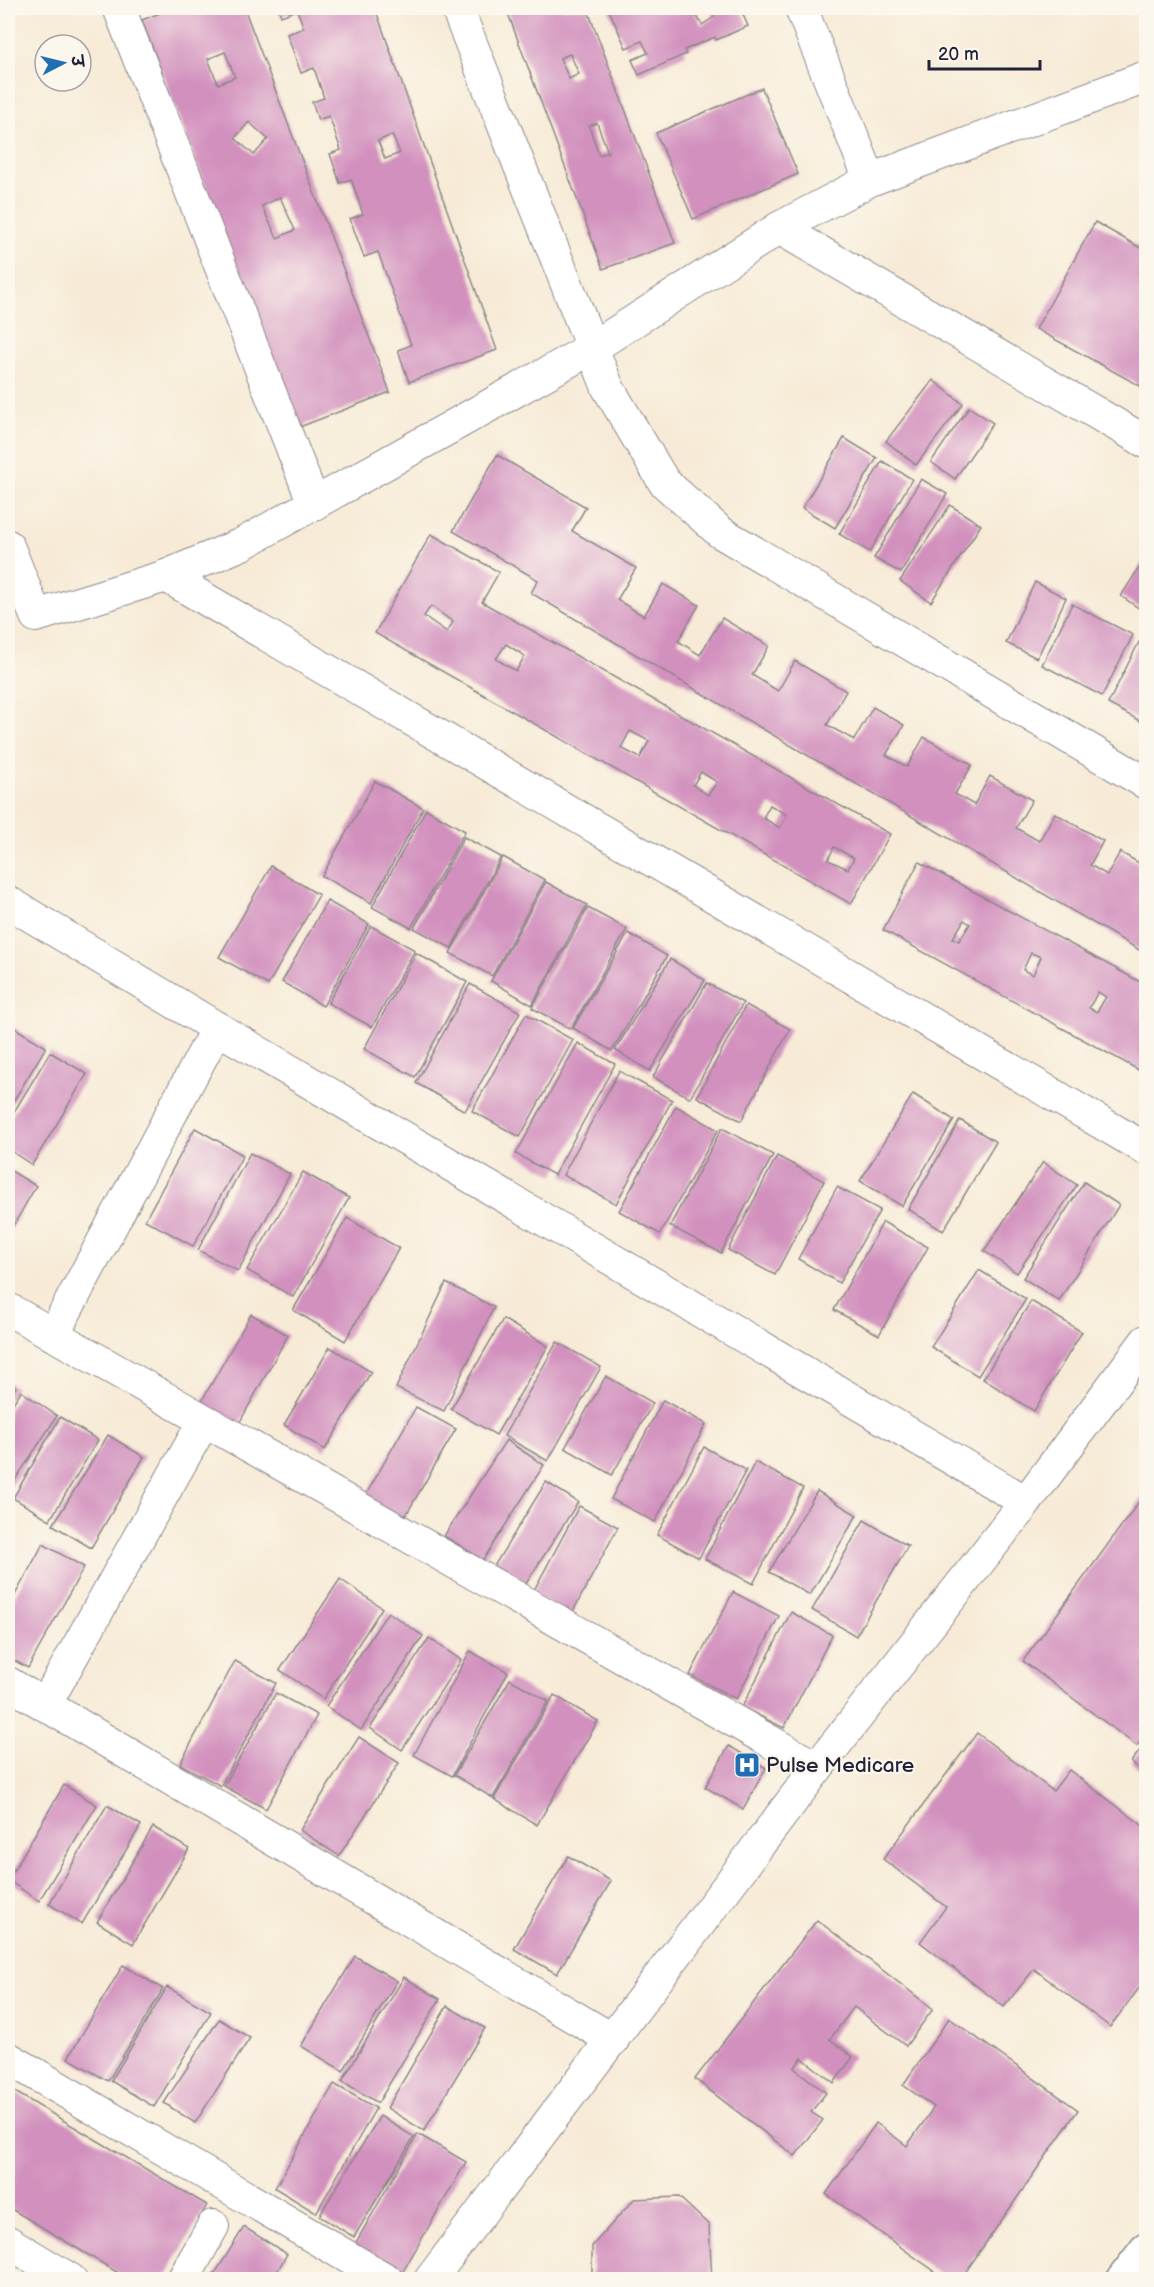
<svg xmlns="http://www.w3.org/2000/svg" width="1154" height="2287" viewBox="0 0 1154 2287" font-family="'Balsamiq Sans','Playpen Sans Deva',sans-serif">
	<rect width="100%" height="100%" fill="#fbf7ec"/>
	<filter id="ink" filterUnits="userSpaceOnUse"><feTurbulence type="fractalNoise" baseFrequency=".0167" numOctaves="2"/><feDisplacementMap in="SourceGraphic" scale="12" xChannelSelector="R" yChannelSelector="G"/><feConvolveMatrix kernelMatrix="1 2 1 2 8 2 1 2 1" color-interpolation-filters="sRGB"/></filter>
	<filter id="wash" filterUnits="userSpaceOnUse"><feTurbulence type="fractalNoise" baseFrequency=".008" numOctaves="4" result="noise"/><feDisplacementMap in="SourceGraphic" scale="24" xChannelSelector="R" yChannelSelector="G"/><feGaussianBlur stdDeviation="1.35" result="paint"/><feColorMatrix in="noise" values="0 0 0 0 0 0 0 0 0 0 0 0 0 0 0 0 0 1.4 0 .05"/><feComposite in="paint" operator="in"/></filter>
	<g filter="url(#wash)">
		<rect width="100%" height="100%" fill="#f7ebd7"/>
		<g id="blocks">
			<g fill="#d290be" fill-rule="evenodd">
				<path d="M173 8H244L390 392 297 428 142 20ZM225 52 235 77 218 84 208 59ZM249 122 268 139 254 155 235 138ZM280 197 295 230 277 238 262 206Z"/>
				<path d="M278 8H375L497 350 409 382 398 350 411 345 378 252 364 257 350 219 363 214 351 179 340 183 330 154 341 150 329 116 318 120 312 102 324 98 314 68 301 73 287 34 304 28 297 10 281 16ZM392 135 400 153 385 159 378 141Z"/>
				<path d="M506 8H587L675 243 603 269ZM570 54 579 74 569 79 560 58ZM597 123 608 152 599 155 589 126Z"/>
				<path d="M608 8H692L702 25 714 17 709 8H740L748 26 716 40 715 37 684 50 686 54 639 75 632 60 648 53 642 41 626 48Z"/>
				<path d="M762 88 798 174 693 219 656 133Z"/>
				<path d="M1095 222 1146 251V374L1140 386 1036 329Z"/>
				<path d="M933 380 963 404 916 465 886 441Z"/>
				<path d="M969 407 993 423 955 479 931 462Z"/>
				<path d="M844 438 877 458 835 528 802 508Z"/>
				<path d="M497 455 586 507 572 531 636 568 617 600 644 616 663 584 699 605 678 641 700 655 722 618 769 646 752 675 778 691 795 661 846 691 827 725 854 740 873 707 904 725 886 755 907 767 924 737 972 765 955 794 974 805 990 776 1032 800 1016 828 1039 841 1055 813 1103 841 1090 865 1107 875 1120 852 1146 867V954L531 593 538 580 453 531Z"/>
				<path d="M882 461 912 479 870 552 839 534Z"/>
				<path d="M921 479 947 494 901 573 874 558Z"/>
				<path d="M950 505 981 525 931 602 900 581Z"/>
				<path d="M431 534 499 572 482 602 890 834 851 904 375 633ZM431 606 453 622 447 632 424 616ZM506 644 525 656 516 671 496 659ZM630 731 649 741 640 758 621 748ZM701 772 717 782 708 795 693 785ZM770 805 787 815 780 828 763 818ZM834 847 854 858 848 869 828 860Z"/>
				<path d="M1146 557V613L1121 596Z"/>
				<path d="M1035 582 1066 598 1037 658 1006 643Z"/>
				<path d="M1072 604 1133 635 1102 696 1042 665Z"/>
				<path d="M1139 642 1146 646V724L1108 704Z"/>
				<path d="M375 781 423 808 371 903 322 876Z"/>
				<path d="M426 809 465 831 411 928 372 907Z"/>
				<path d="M464 837 501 857 451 948 414 928Z"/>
				<path d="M503 857 545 880 492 976 450 953Z"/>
				<path d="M919 862 1146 985V1074L883 930ZM964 920 970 924 959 941 953 938ZM1031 953 1041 957 1033 975 1023 970ZM1098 992 1106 997 1097 1012 1089 1008Z"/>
				<path d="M271 866 319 895 268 985 219 957Z"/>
				<path d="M546 882 587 905 532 1005 491 981Z"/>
				<path d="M327 901 369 924 323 1006 282 982Z"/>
				<path d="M588 908 627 929 571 1029 532 1008Z"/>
				<path d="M371 926 415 950 372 1027 328 1003Z"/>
				<path d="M628 933 667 956 612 1051 573 1028Z"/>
				<path d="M416 953 467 982 415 1077 364 1049Z"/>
				<path d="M670 959 705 980 650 1071 615 1050Z"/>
				<path d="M707 983 743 1003 690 1098 653 1077Z"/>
				<path d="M470 984 520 1012 465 1111 416 1083Z"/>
				<path d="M746 1005 790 1029 741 1121 697 1097Z"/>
				<path d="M526 1014 573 1040 520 1137 472 1111Z"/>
				<path d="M15 1028 46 1047 8 1110V1041Z"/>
				<path d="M578 1043 615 1064 554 1175 516 1154Z"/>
				<path d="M50 1052 87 1074 32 1165 8 1149V1122Z"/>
				<path d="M619 1071 672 1100 616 1204 563 1175Z"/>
				<path d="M913 1094 954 1120 902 1206 860 1181Z"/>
				<path d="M676 1106 718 1130 660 1234 619 1211Z"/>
				<path d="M960 1120 996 1142 943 1231 908 1209Z"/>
				<path d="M195 1128 243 1155 193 1246 145 1220Z"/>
				<path d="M722 1128 773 1155 721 1253 670 1226Z"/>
				<path d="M250 1153 290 1174 238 1271 198 1250Z"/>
				<path d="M777 1156 824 1181 775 1275 728 1250Z"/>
				<path d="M1043 1162 1077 1185 1017 1273 984 1251Z"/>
				<path d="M8 1169 36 1186 8 1235Z"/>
				<path d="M303 1172 349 1198 293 1297 247 1270Z"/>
				<path d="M1084 1182 1119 1205 1059 1301 1023 1278Z"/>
				<path d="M837 1187 880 1210 839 1283 798 1259Z"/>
				<path d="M347 1218 399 1248 345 1341 293 1310Z"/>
				<path d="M883 1222 928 1247 879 1335 834 1310Z"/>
				<path d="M979 1270 1026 1299 978 1376 931 1347Z"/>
				<path d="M446 1283 494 1307 444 1411 396 1388Z"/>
				<path d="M1031 1301 1082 1332 1034 1411 983 1379Z"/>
				<path d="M251 1314 288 1335 237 1427 199 1406Z"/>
				<path d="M503 1319 548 1346 496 1435 451 1409Z"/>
				<path d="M557 1342 601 1367 548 1461 504 1436Z"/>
				<path d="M330 1347 371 1372 325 1450 284 1425Z"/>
				<path d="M606 1376 653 1403 612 1475 565 1448Z"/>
				<path d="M8 1382 16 1387 8 1401Z"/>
				<path d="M21 1391 57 1416 8 1491V1411Z"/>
				<path d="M663 1400 706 1424 655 1522 611 1499Z"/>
				<path d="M416 1407 456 1429 399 1527 360 1505Z"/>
				<path d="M60 1417 98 1440 50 1520 13 1498Z"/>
				<path d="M108 1435 144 1457 91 1548 53 1525Z"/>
				<path d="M506 1440 544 1465 483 1560 444 1536Z"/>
				<path d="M704 1447 746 1470 699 1558 657 1535Z"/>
				<path d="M755 1462 803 1488 753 1584 705 1559Z"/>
				<path d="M546 1482 578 1502 522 1590 491 1571Z"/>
				<path d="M817 1491 857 1515 810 1595 769 1572Z"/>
				<path d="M1146 1492V1732L1137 1746 1023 1661Z"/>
				<path d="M579 1506 618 1527 571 1615 532 1594Z"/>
				<path d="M864 1520 908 1546 856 1636 812 1610Z"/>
				<path d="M43 1544 84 1567 28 1668 8 1657V1608Z"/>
				<path d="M340 1579 382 1608 323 1699 280 1670Z"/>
				<path d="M733 1592 779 1616 736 1699 690 1675Z"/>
				<path d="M388 1612 423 1636 361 1730 326 1706Z"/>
				<path d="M791 1612 832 1635 784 1728 742 1707Z"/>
				<path d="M429 1638 461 1660 402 1750 370 1728Z"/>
				<path d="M470 1651 508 1672 452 1776 414 1755Z"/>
				<path d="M235 1661 276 1683 221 1786 180 1764Z"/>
				<path d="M510 1679 548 1701 493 1798 454 1775Z"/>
				<path d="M276 1693 317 1715 266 1809 224 1786Z"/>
				<path d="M554 1695 598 1721 537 1825 494 1799Z"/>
				<path d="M977 1733 1053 1791 1069 1770 1146 1828V1859L1144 1863 1146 1865V1979L1110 2027 1034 1969 1004 2007 920 1942 946 1907 883 1859Z"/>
				<path d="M359 1737 399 1763 339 1856 300 1830Z"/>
				<path d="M1146 1743V1774L1131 1762Z"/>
				<path d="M729 1746 766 1768 743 1809 705 1787Z"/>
				<path d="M64 1785 97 1805 39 1901 8 1880Z"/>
				<path d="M107 1805 141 1825 82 1924 49 1904Z"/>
				<path d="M153 1827 189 1849 133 1944 97 1922Z"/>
				<path d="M568 1856 611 1881 557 1974 514 1949Z"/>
				<path d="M817 1920 933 2009 906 2046 854 2007 830 2039 853 2057 834 2083 802 2058 794 2068 826 2093 811 2112 823 2120 795 2156 695 2079Z"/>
				<path d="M355 1956 397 1981 343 2071 301 2046Z"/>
				<path d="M123 1965 163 1989 108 2081 68 2058Z"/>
				<path d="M404 1977 440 1999 378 2103 342 2081Z"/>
				<path d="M167 1987 211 2012 154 2107 111 2081Z"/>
				<path d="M447 2006 485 2028 424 2131 387 2108Z"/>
				<path d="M949 2018 1078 2110 960 2280H947L826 2194 876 2123 907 2146 934 2107 903 2085Z"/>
				<path d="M219 2019 250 2038 195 2123 164 2103Z"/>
				<path d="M334 2084 376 2108 316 2213 275 2188Z"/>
				<path d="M10 2089 207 2205 164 2280H130L8 2207V2094Z"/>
				<path d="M380 2116 414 2137 354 2237 319 2216Z"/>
				<path d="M418 2134 466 2162 402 2273 354 2246Z"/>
				<path d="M679 2197 709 2225 712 2280H592V2246L634 2199Z"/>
				<path d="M244 2227 287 2254 272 2280H211Z"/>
			</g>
		</g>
	</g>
	<g filter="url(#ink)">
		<use href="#blocks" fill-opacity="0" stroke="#8c8689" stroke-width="1.5"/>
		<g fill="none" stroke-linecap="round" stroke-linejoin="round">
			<g stroke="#8c8689" stroke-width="34">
				<g id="minor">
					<path d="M119 8 314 504"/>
					<path d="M457 8 608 388 664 482 720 532 1146 783"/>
					<path d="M801 8 870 180"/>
					<path d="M779 228 1146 442"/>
					<path d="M8 546 36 616 166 576 242 544 592 348 779 228 870 180 1146 77"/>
					<path d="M166 576 1146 1149"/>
					<path d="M8 902 217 1028 1026 1502"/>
					<path d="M8 1309 817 1768"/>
					<path d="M53 1335 217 1028"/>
					<path d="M8 1683 613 2040"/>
					<path d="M45 1705 204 1421"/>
					<path d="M8 2058 387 2280"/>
					<path d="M8 2242 71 2280"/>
					<path d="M183 2280 213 2226"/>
					<path d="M430 2280 817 1768 1026 1502 1146 1341"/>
				</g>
			</g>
			<g stroke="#8c8689" stroke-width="36">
				<path id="tertiary" d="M1123 2280 1146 2250"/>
			</g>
			<use href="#minor" stroke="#fff" stroke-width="32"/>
			<use href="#tertiary" stroke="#fff" stroke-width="33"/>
		</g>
	</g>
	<defs>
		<g id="hospital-square" transform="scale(1.35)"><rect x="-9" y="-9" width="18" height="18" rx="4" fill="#1f6fb2" stroke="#fbf7ec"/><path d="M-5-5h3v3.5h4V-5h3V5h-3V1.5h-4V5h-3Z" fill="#fff"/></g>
	</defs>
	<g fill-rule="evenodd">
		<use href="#hospital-square" x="747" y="1765"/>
	</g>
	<g text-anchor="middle" stroke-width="4.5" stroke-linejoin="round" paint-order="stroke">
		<g font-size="21" fill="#22223b" stroke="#fbf7ec" text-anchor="start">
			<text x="766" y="1772">Pulse Medicare</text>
		</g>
	</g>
	<rect width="1154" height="2287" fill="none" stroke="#fbf7ec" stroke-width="30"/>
	<g transform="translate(63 63) rotate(83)"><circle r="28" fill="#fbf7ec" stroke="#a4a2a5" stroke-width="1.5"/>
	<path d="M0-4.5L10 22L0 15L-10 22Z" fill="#1f6fb2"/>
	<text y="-9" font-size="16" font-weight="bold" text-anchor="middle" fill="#22223b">उ</text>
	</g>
	<path d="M929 60v9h111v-9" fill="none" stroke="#22223b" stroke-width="3"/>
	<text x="938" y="60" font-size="18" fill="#22223b" stroke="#fbf7ec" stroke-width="4.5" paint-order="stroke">20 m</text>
</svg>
